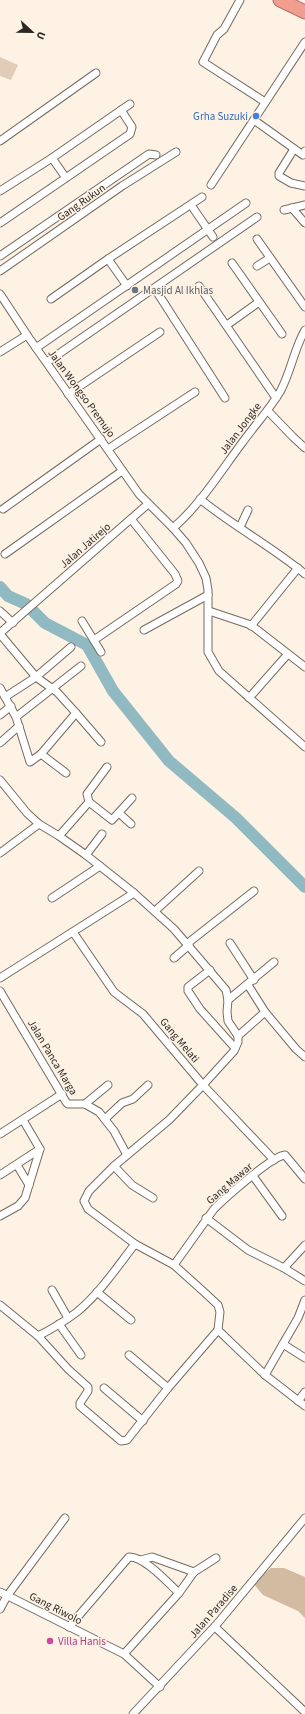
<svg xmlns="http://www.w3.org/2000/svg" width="305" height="1714" viewBox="0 0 305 1714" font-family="'Source Sans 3',sans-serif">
	<rect width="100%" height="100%" fill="#fef2e5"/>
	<path fill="#e1cdb7" d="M0 57 18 65 11 80 0 76Z"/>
	<path fill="#d2bba1" d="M271 1568H284L305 1577V1618L298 1611 263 1595 252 1582Z"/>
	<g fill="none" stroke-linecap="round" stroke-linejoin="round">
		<path stroke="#91b9c1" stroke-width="12" d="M0 587 8 596 26 604 45 623 87 645 113 691 169 761 236 818 305 887"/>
		<g stroke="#746a5f" stroke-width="9">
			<g id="street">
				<path d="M240 0 224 29 217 35 203 62 265 102"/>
				<path d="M254 120 303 155 305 151"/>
				<path d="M0 141 96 73"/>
				<path d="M294 149 279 173V176L291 183 305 186"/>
				<path d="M52 158 66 178"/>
				<path d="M211 185 305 42"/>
				<path d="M0 191 52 158 130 104"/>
				<path d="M191 205 213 237"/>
				<path d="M292 208 305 223"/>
				<path d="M284 210 305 205"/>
				<path d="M0 223 130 134 132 127 121 110"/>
				<path d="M257 239 305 307"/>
				<path d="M0 256 149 154 156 155"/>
				<path d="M108 259 127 286"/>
				<path d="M232 263 282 334"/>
				<path d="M257 266 270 258"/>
				<path d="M0 271 122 186 176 152"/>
				<path d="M199 286 276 398"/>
				<path d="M155 289 225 398"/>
				<path d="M0 294 27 335 139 494 173 528 186 543 199 563 206 578 208 590V652L219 671 305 747"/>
				<path d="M51 299 108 259 202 197"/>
				<path d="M227 325 259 302"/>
				<path d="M36 348 246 203"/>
				<path d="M0 352 27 335"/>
				<path d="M47 362 257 217"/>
				<path d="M68 394 160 332"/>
				<path d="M268 411 293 437 305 448"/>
				<path d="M108 449 195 392"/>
				<path d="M200 499C233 526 271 546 305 574"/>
				<path d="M3 509 101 439"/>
				<path d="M240 527 248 510"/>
				<path d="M173 528C200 505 221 471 242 443 255 425 269 410 280 392 291 372 294 349 305 330"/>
				<path d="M5 554 122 471"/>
				<path d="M0 611 13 623"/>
				<path d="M209 611 251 625 305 667"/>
				<path d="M82 621 101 652"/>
				<path d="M251 626 298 568"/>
				<path d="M144 630 208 595"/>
				<path d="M0 633 148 504"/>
				<path d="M0 634 36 677 57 692 76 713"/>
				<path d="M94 640 176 584 178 581 175 574 131 519"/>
				<path d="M0 688 16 717 30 762 41 754 76 713 101 742"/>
				<path d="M5 697 36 677 71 647"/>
				<path d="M249 698 287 655"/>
				<path d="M0 715 11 706"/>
				<path d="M16 717 81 666"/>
				<path d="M0 743 19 726"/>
				<path d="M41 754 66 773"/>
				<path d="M107 767 87 794 89 802 112 820 132 798"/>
				<path d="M0 780 27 813 39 824 59 836 86 855 134 893 174 929 226 990 228 1000 227 1012 228 1021 238 1036V1042L234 1051 203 1085 169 1120 114 1166 89 1191 84 1201 88 1209 135 1244 174 1265 204 1292 218 1305 220 1312 218 1330 265 1375 305 1406"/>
				<path d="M119 813 131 824"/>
				<path d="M59 836 89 802"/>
				<path d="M0 853 39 824"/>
				<path d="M86 855 102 834"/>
				<path d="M52 898 100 866"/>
				<path d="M155 911 199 871"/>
				<path d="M73 932 114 992 143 1014 203 1085 274 1160"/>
				<path d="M188 943 254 891"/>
				<path d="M230 943 254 980"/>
				<path d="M174 958 189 945"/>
				<path d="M210 970 188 987V991L200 1009 235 1048"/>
				<path d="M0 978 134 893"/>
				<path d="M248 985 265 1012 296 1049 305 1057"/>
				<path d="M0 991 66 1102 68 1104H85L99 1112 114 1131 127 1155"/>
				<path d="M228 1000 274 962"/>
				<path d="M238 1036 265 1012"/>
				<path d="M85 1104 108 1085"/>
				<path d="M105 1119 122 1103 133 1099 148 1085"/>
				<path d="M0 1134 62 1094"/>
				<path d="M17 1165 29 1185"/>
				<path d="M114 1166 132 1185 153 1198"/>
				<path d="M0 1175 40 1149"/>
				<path d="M253 1176 282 1216"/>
				<path d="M0 1216 18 1206 25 1198 40 1149 23 1120"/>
				<path d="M206 1218 248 1250 284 1268 305 1281"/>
				<path d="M174 1265 214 1209C225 1198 272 1156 285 1155L305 1179"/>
				<path d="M284 1268 305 1245"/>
				<path d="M52 1290 68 1318"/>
				<path d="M97 1292 131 1320"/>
				<path d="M0 1305 38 1336 68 1369 88 1387V1391L80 1403V1406L121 1441 127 1440 168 1388 218 1330"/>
				<path d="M59 1324 81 1355"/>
				<path d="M38 1336C52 1329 65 1321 77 1312 100 1293 117 1267 135 1244"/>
				<path d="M283 1344 305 1358"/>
				<path d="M129 1355 168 1388"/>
				<path d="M265 1375 298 1318 305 1300"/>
				<path d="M104 1388 143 1421"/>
				<path d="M298 1401 305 1392"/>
				<path d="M141 1560 152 1557 194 1572"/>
				<path d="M0 1592 124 1654 160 1687"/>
				<path d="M0 1609 7 1596 65 1518"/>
				<path d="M69 1627 129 1557C144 1556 168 1583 179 1593"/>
				<path d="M215 1627 305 1712"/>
				<path d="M124 1654 179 1593 194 1572 216 1558"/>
				<path d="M133 1714 217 1624 305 1518"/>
			</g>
		</g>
		<g stroke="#ac746a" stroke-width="15">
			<path id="highway" d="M280 0 305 12"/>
		</g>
		<use href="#street" stroke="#fff" stroke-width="7"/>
		<use href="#highway" stroke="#f19d90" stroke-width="13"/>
	</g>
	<circle fill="#3f7fe0" stroke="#fef2e5" stroke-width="1.5" cx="256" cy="116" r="4"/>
	<circle fill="#6b7280" stroke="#fef2e5" stroke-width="1.5" cx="135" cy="290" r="4"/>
	<circle fill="#d1479c" stroke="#fef2e5" stroke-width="1.5" cx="50" cy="1641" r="4"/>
	<g text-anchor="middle" stroke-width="3" stroke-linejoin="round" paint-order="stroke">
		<g font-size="11" fill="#366cbe" stroke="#fef2e5" text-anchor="end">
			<text x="248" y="120">Grha Suzuki</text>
		</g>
		<g font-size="11" fill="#2b2722" stroke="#fef2e5">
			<text transform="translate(81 202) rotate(-35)" y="4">Gang Rukun</text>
			<text transform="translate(82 393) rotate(54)" y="4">Jalan Wongso Premujo</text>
			<text transform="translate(240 428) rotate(-53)" y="4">Jalan Jongke</text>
			<text transform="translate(85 545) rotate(-41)" y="4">Jalan Jatirejo</text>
			<text transform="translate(180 1040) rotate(50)" y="4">Gang Melati</text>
			<text transform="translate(53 1057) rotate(59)" y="4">Jalan Panca Marga</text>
			<text transform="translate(229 1183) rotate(-41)" y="4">Gang Mawar</text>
			<text transform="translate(56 1608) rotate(27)" y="4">Gang Riwolo</text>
			<text transform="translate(213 1611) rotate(-49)" y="4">Jalan Paradise</text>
		</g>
		<g font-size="11" fill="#5b616d" stroke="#fef2e5" text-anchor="start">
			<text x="143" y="294">Masjid Al Ikhlas</text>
		</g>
		<g font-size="11" fill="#b23c85" stroke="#fef2e5" text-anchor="start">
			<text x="58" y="1645">Villa Hanis</text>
		</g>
	</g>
	<g transform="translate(32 32) rotate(112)" stroke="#fef2e5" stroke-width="3" paint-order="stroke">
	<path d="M0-3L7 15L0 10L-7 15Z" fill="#2b2722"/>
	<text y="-6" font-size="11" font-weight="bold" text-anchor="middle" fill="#2b2722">U</text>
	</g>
</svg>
